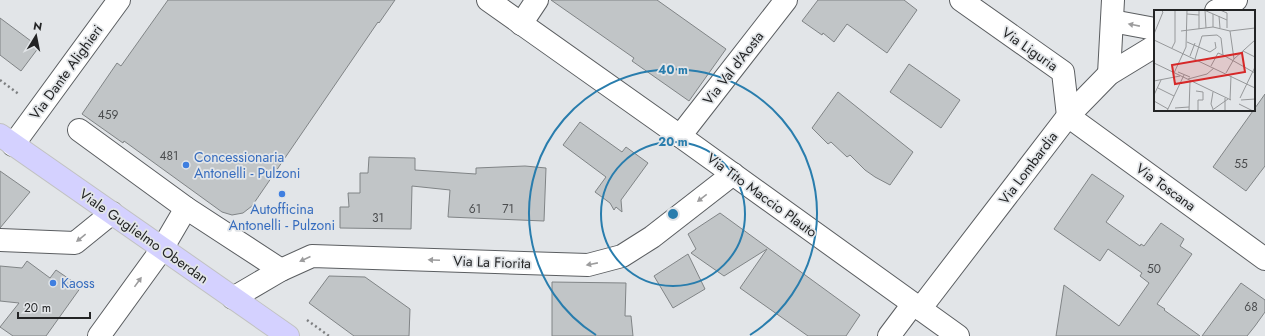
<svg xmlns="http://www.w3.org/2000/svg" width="1265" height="336" viewBox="0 0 1265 336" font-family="Jost,sans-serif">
	<rect width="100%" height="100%" fill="#e2e5e8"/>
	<g fill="#c1c5c7" stroke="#808486">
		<path d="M168 0H395L379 23 378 22 252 206 243 213 232 215 222 212 124 141 123 143 82 114 117 63 121 66Z"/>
		<path d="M551 0H657L726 49 689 101 632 61 634 58Z"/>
		<path d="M818 0H904L917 10 887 53 847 24 834 42 823 33 822 35 802 21Z"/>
		<path d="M0 18 39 47 21 71 0 55Z"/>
		<path d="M909 64 960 100 941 128 890 92Z"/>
		<path d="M838 92 913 152 890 185 875 177 865 170 850 155 847 157 831 142 828 144 812 128Z"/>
		<path d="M1265 94V166L1246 191 1213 167Z"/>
		<path d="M580 122 622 152 626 147 648 163 621 200 622 212 616 207 614 210 610 203 595 192 606 177 563 145Z"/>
		<path d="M369 157 415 158V170L476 174V168L525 166 546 168 544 221 448 217 450 190 412 186 411 229 340 228V207H349L348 193H360V173H368Z"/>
		<path d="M0 171 30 192 0 228Z"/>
		<path d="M1092 174 1124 196 1106 222 1140 246 1141 244 1144 246 1161 223 1184 239 1180 246 1192 254 1157 304 1165 309 1164 310 1200 336H1056L1064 285 1119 326 1149 283 1140 276 1142 273 1108 249 1100 261 1054 229Z"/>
		<path d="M720 213 860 315 846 336H808L740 288 767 249 724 276 691 253 696 249 688 234Z"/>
		<path d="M688 254 705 289 673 308 654 276Z"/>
		<path d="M27 261 50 278 56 270 81 287 46 336H13L0 327 19 303 0 301V266L22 268Z"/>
		<path d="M329 276 365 277 410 309 409 336H354L309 303Z"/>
		<path d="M552 282 626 283 625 316H631L633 336H552Z"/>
		<path d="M1241 283 1265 300V312L1255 326 1247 336H1202Z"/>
	</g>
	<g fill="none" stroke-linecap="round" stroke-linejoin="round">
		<g stroke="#5b5e61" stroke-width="24">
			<g id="minor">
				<path d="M488 0 680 136 958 336"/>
				<path d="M961 0 1063 72 1068 116 1265 259"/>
				<path d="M1216 11 1236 0"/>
				<path d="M1112 21 1155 29"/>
				<path d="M521 24 537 0"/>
				<path d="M1109 74 1113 0"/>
				<path d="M79 130 186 208 281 270"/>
				<path d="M680 136 786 0"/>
				<path d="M13 145 119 0"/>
				<path d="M0 240 75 243 112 213"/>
				<path d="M233 298 281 270 312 256 588 265 622 256 652 237 733 174"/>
				<path d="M920 309 1068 116 1109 74 1155 46"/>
				<path d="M99 336 162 249 186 208"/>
				<path d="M889 336 913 304"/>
			</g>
		</g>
		<g stroke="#c1c2c2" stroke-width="24">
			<path id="major" d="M0 135 288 336"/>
		</g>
		<g stroke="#7d7f81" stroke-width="2.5" stroke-dasharray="2 3" stroke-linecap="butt">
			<path d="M0 80 20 95"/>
			<path d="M307 320 329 336"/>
		</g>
		<use href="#minor" stroke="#fff" stroke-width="22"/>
		<use href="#major" stroke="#d4d1ff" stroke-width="22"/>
	</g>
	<defs><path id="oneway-solid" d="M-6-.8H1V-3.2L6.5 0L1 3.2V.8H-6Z"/></defs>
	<g fill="#9c9c9d">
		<use href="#oneway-solid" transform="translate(1134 25) rotate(-169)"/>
		<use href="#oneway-solid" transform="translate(702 198) rotate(142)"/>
		<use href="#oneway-solid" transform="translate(81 238) rotate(141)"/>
		<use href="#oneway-solid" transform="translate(305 259) rotate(156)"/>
		<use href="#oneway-solid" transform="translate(434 260) rotate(-178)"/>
		<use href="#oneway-solid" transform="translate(592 264) rotate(169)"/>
		<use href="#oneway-solid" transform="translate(138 282) rotate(-54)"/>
	</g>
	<g fill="none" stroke="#297dad" stroke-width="2">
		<circle cx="673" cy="214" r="72"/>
		<path d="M596 335A144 144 0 1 1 750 335"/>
	</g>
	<g fill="#3f7fe0" stroke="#e2e5e8" stroke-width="1.5">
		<circle cx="186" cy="165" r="4"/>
		<circle cx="282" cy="194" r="4"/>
		<circle cx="53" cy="283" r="4"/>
	</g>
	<g text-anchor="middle" stroke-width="3.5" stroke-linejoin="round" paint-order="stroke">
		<g font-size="12" fill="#4a4c4e">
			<text x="108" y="119">459</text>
			<text x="169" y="160">481</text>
			<text x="1241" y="168">55</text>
			<text x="475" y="213">61</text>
			<text x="508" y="213">71</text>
			<text x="378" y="222">31</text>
			<text x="1154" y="273">50</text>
			<text x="1251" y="311">68</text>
		</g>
		<g font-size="14" fill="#232425" stroke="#e2e5e8">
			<text transform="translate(1030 49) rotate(35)" y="5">Via Liguria</text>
			<text transform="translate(733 68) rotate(-52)" y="5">Via Val d'Aosta</text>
			<text transform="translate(66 72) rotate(-54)" y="5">Via Dante Alighieri</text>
			<text transform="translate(1028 168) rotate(-53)" y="5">Via Lombardia</text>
			<text transform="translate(1166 187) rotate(36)" y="5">Via Toscana</text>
			<text transform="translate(762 195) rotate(36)" y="5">Via Tito Maccio Plauto</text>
			<text transform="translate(144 236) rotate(35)" y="5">Viale Guglielmo Oberdan</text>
			<text transform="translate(492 262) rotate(2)" y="5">Via La Fiorita</text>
		</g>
		<g font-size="14" fill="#366cbe" stroke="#e2e5e8" text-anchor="start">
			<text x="194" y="162">Concessionaria<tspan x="194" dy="16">Antonelli - Pulzoni</tspan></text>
			<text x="282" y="214" text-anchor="middle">Autofficina<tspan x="282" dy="16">Antonelli - Pulzoni</tspan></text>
			<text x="61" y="288">Kaoss</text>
		</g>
	</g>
	<g transform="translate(1154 10)">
		<rect width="101" height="101" fill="#e2e5e8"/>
		<path fill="none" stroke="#96989a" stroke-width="1" d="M45 0V19M50 0 73 10M51 0 52 18M66 0 73 3V18M33 4 45 5M65 6 66 18M59 17V4M27 21 59 17 76 21 101 18M76 21 80 49M0 24 9 2 7 0M0 30 101 78M33 32 56 42 62 38 61 32M18 38 21 32V0M89 41 101 47M36 46 41 33M41 49 48 26 63 25 67 28 69 45 101 63M0 53 77 90M57 56 64 43 69 45M24 62 36 67M20 63 32 37 33 0M72 63 80 49 101 30M34 69 53 64 60 58M0 71 26 66M4 78 20 86M42 81 49 82V90H44V101M59 82 57 94 59 99M0 85 7 70M71 88V101M86 88 101 57M76 90 77 66M87 90 101 89M0 91 14 99M85 94 99 101M21 98 35 97M13 101 30 65M35 101 36 71M57 101 74 89"/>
		<path fill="#d62828" fill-opacity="0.15" stroke="#d62828" stroke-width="2" d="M88 43 91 62 21 74 18 55Z"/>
		<rect width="101" height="101" fill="none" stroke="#232425" stroke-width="2"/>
	</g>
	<circle cx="673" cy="214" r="6" fill="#297dad" stroke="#e2e5e8" stroke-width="2"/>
	<g font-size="12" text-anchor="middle" font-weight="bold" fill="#297dad" stroke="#e2e5e8" stroke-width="3.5" stroke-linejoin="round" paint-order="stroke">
		<text x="673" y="74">40 m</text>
		<text x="673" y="146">20 m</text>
	</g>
	<g transform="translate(36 36) rotate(10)" stroke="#e2e5e8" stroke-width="3" paint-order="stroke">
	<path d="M0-3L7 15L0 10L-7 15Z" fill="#232425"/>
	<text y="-6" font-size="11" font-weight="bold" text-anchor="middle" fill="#232425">N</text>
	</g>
	<path d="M18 312v6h72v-6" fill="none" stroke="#232425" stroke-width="2"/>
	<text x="24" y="312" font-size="12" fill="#232425" stroke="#e2e5e8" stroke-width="3" paint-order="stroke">20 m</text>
</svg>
